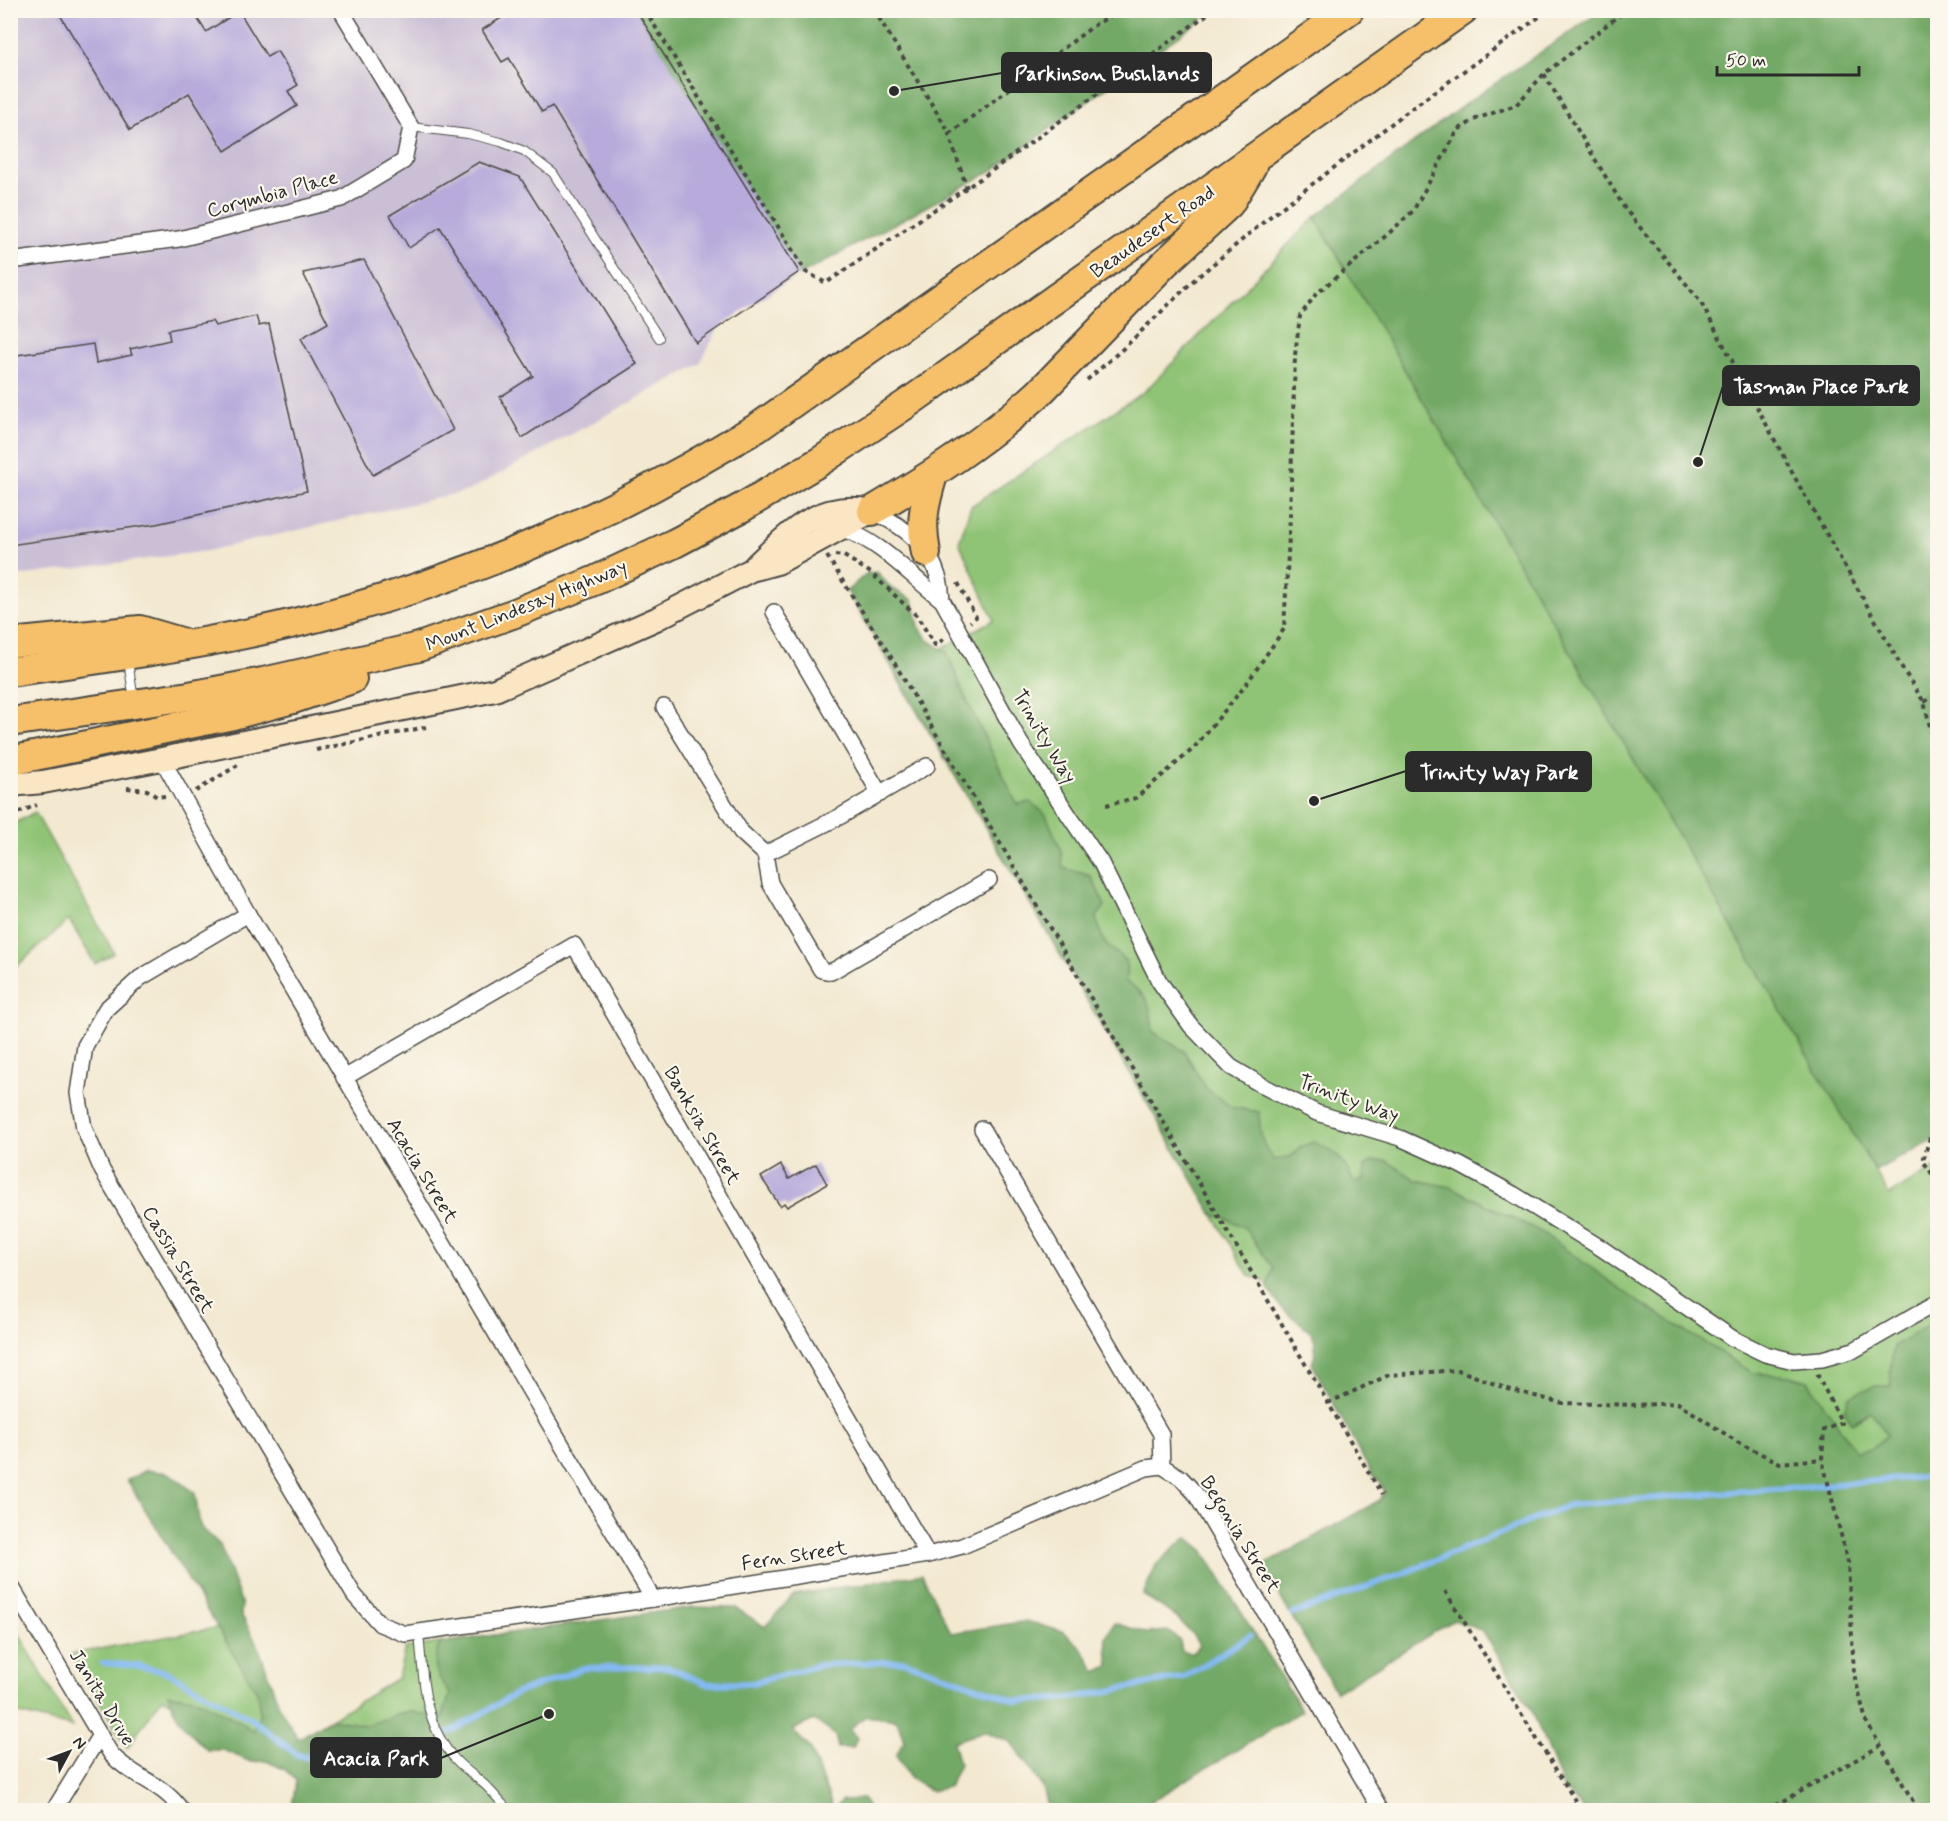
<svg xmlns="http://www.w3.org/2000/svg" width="1948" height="1821" viewBox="0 0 1948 1821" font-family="Mynerve,sans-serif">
	<rect width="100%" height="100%" fill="#fbf7ec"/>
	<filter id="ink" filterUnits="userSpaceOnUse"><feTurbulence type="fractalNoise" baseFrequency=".0167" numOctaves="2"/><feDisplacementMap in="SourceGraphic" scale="12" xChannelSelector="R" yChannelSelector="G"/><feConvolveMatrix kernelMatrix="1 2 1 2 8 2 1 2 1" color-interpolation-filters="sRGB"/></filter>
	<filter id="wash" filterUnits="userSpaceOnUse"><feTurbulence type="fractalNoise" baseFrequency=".008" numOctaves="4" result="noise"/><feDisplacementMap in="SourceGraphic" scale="24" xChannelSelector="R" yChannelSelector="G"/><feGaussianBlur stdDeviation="1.35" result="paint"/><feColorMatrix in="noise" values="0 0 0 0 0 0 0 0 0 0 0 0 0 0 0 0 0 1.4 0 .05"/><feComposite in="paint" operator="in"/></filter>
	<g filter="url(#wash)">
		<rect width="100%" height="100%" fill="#f3e9d1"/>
		<path fill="#cbbfd5" d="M10 11H636L800 275 724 317 700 364 468 491 207 551 11 577Z"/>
		<g fill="#8fc374" stroke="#5d7750" stroke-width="1.5">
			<path d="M1315 217 1889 1195 1937 1166V1537L1249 1276 895 674 994 620 959 542 971 506 1145 391Z"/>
			<path d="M35 812 114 953 95 964 69 920 11 971V825Z"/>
			<path d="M693 1607 335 1794 162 1698 127 1748 71 1654 231 1625 298 1739 398 1678 405 1648Z"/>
			<path d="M11 1630H17L72 1727 11 1712Z"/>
		</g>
		<g fill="#73a966" stroke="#4f6a48" stroke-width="1.5">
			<path d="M636 11H1213L990 172 800 275Z"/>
			<path d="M1601 11H1937L1938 706 1926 713 1938 736 1937 1138 1875 1171 1315 217 1469 101Z"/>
			<path d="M877 572 891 588 913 600 919 626 927 639 947 652 963 692 1017 804 1031 802 1046 815 1061 850 1063 868 1091 876 1105 906 1096 918 1104 942 1127 962 1126 982C1151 997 1150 1004 1153 1032L1184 1051 1206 1088 1231 1107 1259 1112C1260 1133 1260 1143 1274 1160L1292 1156 1300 1147 1314 1142C1339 1153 1342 1158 1354 1182L1364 1180 1365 1166 1373 1161H1387L1416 1180 1451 1187 1541 1232 1637 1301 1753 1373 1791 1376 1808 1381 1856 1452 1871 1449 1887 1435 1871 1411 1852 1423 1844 1410 1849 1396 1875 1386H1892L1890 1371 1894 1346 1937 1320V1810H1585L1563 1788 1532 1711 1483 1631 1454 1620 1336 1692 1262 1566 1380 1500 1385 1492 1378 1480 1372 1475 1312 1364C1324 1329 1301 1327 1281 1307 1275 1301 1271 1293 1267 1286L1273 1268 1245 1228 1228 1219 1213 1215 847 591 866 574Z"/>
			<path d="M146 1470 169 1473 195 1493 200 1526 220 1545 242 1604 241 1614 258 1646 280 1708 298 1739 331 1719 366 1725 408 1711 442 1718 450 1694C437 1676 430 1666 440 1643L693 1607 736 1608 765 1627 793 1595 922 1574 951 1633 1027 1621 1064 1632 1081 1647 1096 1672 1109 1666 1106 1638 1114 1623 1146 1633 1168 1631 1180 1641 1182 1652 1192 1653 1199 1646C1188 1622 1165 1609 1143 1595L1156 1565 1187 1537 1203 1550 1302 1711 1136 1810H1049L1043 1788 1011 1742 984 1731 953 1742 959 1764 949 1786 931 1791 910 1778 896 1756 904 1741 897 1720 866 1716 850 1729 857 1738 853 1748H838L835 1735 814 1720 792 1730 810 1748 833 1808 843 1800 863 1799 869 1810H303L292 1807 296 1780 284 1769 266 1761 251 1762 223 1750H207C189 1733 174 1718 168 1694L194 1698 241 1722 253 1731 260 1713 257 1692 127 1480Z"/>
		</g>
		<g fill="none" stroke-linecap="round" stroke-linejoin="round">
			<g stroke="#84b9f3" stroke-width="6">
				<path d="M1293 1614 1409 1571 1569 1505 1938 1476"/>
				<path d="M103 1663 138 1666 167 1672 251 1719 298 1755 355 1770 410 1755 427 1745"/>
				<path d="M10 1667 12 1666"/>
				<path d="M450 1732 517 1693 584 1668 667 1667 707 1684 752 1683 820 1665 904 1661 1017 1701 1072 1698 1184 1677 1250 1636"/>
			</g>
		</g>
		<g id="blocks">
			<g fill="#b8abdb">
				<path d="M57 10H183L187 17 194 13 206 32 239 11 267 57 277 51 298 85 288 91 297 106 225 151 189 93 130 130Z"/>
				<path d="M498 10H636L799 272 696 343 552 106 542 112 509 58 502 62 482 30 503 17Z"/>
				<path d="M479 162 520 177 637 364 522 438 500 397 533 376 440 227 409 248 390 215Z"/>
				<path d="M364 260 453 430 373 475 301 338 328 323 303 273Z"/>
				<path d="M256 316 259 326 269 324 307 491 156 524 10 545V356L93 344 96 363 132 355 130 349 170 340 168 330 212 321 215 326Z"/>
				<path d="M816 1164 827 1184 787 1207 784 1203 780 1206 761 1177 781 1165 789 1179Z"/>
			</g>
		</g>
	</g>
	<g filter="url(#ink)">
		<use href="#blocks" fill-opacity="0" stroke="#494844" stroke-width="1.5"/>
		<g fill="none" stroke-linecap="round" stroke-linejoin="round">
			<g stroke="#494844" stroke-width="10">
				<g id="lane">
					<path d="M411 127 468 134 501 142 524 151 553 173 659 338"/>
					<path d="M128 661 134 700"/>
					<path d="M419 1632C423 1677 423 1724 455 1759 464 1769 476 1777 486 1786 494 1794 501 1802 508 1810"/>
				</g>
			</g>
			<g stroke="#494844" stroke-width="18">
				<g id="street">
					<path d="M10 261 179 239 341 199 404 161 411 127 341 10"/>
					<path d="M872 511C900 524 929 545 938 576 941 583 941 592 942 600L1021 744 1101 863 1159 981 1191 1026 1231 1067 1265 1087 1317 1113 1400 1138 1460 1165 1513 1194 1601 1248 1732 1338 1765 1354 1794 1361 1822 1359 1854 1350 1938 1302"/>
					<path d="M842 529C881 541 910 576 942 600"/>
					<path d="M774 612 880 794"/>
					<path d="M664 707 741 832 765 854 770 883 821 970 831 972 989 880"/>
					<path d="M162 759 248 914 653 1599"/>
					<path d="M765 854 841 816 927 766"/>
					<path d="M248 914 140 978 106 1009 85 1046 78 1093 84 1128 102 1170 354 1595 380 1624 405 1634 653 1599 928 1555 962 1546 1146 1468 1162 1466"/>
					<path d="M344 1078 574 945 928 1555"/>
					<path d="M982 1129 1161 1434 1162 1466 1181 1478 1195 1493 1381 1810"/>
					<path d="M10 1584 111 1754C131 1777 164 1783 181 1810"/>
					<path d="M54 1810 100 1735"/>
				</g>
			</g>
			<g stroke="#494844" stroke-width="26">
				<g id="secondary">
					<path d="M755 566C790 532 819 500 872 511"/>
					<path d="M10 785 43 782 162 759 495 690 656 619 751 570 777 563 872 511"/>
				</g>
			</g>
			<g stroke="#494844" stroke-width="32">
				<g id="highway">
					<path d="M872 511C931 476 987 440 1038 394L1164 264 1229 204 1252 166"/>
					<path d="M926 553C920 522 924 505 933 475"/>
					<path d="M10 643 140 630 181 642"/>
					<path d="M10 672C122 656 233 641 341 611 457 579 577 530 682 471 707 457 732 442 757 428L1349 10"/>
					<path d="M10 722 189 696 263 682 419 647 515 613 596 580 675 543 743 507 819 462 905 405 1463 10"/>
					<path d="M10 761 233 715 293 699 352 679"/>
				</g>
			</g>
			<g stroke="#494844" stroke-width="4" stroke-dasharray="4.5 4.5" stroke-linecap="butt">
				<path d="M645 10 806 272 826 283 990 172 1213 10"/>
				<path d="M874 10 947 129 967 188"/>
				<path d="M1544 74 1625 209 1700 301 1800 487 1904 671 1924 702 1933 739 1938 747"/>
				<path d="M949 134 1096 24 1122 10"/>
				<path d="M1087 380 1126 346 1194 280 1272 215 1412 108 1549 10"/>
				<path d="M835 555 844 556 871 573 917 616 935 645 946 638"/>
				<path d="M827 556 891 657 1382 1495"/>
				<path d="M958 583 976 617 970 622"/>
				<path d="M1924 702 1938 694"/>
				<path d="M316 750 426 727"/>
				<path d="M127 788 147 790 157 797 165 796"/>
				<path d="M196 791 238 765"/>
				<path d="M1106 805 1136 798 1193 749 1245 686 1284 629 1290 516 1295 355 1300 316 1316 294 1388 234 1413 211 1458 130 1476 119 1516 105 1544 74 1626 10"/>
				<path d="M10 816 37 805"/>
				<path d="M1938 1134 1930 1137 1923 1161 1938 1182"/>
				<path d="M1817 1374 1842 1423 1824 1430 1822 1459 1848 1563 1854 1674 1866 1721 1918 1810"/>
				<path d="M1328 1403 1389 1375 1458 1370 1508 1389 1562 1403 1637 1405 1678 1403 1739 1443 1780 1463 1822 1459"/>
				<path d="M1445 1591 1581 1810"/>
				<path d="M1768 1810 1880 1746"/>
			</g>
			<use href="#lane" stroke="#fff" stroke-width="8"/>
			<use href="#street" stroke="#fff" stroke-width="15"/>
			<use href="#secondary" stroke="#fbe6c4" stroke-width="22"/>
			<use href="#highway" stroke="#f6c06b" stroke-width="28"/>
		</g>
	</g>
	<g text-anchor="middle" stroke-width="4.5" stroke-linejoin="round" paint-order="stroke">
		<g font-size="20" fill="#2b2b2b" stroke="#fbf7ec">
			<text transform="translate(272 193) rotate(-15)" y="7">Corymbia Place</text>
			<text transform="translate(1152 231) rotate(-35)" y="7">Beaudesert Road</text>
			<text transform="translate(526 605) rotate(-22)" y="7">Mount Lindesay Highway</text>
			<text transform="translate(1045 736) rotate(59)" y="7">Trinity Way</text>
			<text transform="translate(1349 1098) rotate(20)" y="7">Trinity Way</text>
			<text transform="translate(703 1125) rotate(60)" y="7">Banksia Street</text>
			<text transform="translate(423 1170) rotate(59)" y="7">Acacia Street</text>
			<text transform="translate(179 1259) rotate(59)" y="7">Cassia Street</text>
			<text transform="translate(1241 1534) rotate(58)" y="7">Begonia Street</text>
			<text transform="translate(794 1555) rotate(-9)" y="7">Fern Street</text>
			<text transform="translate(103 1697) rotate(59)" y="7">Janita Drive</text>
		</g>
	</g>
	<path fill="none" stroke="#2b2b2b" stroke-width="2" d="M894 91L1002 73M1698 462L1723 386M1314 801L1406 771M549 1714L441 1758"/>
	<g fill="#2b2b2b" stroke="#fbf7ec" stroke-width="2">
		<circle cx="894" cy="91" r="6"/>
		<circle cx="1698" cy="462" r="6"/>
		<circle cx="1314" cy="801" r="6"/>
		<circle cx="549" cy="1714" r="6"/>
	</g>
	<g fill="#2b2b2b" stroke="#2b2b2b" stroke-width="2">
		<rect x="1002" y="53" width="209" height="39" rx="6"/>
		<rect x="1723" y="366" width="196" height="39" rx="6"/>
		<rect x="1406" y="752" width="185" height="39" rx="6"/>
		<rect x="311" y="1738" width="130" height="39" rx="6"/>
	</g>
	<g font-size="21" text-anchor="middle" font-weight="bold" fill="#fff">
		<text x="1107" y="80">Parkinson Bushlands</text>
		<text x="1821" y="393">Tasman Place Park</text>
		<text x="1499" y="779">Trinity Way Park</text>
		<text x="376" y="1765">Acacia Park</text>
	</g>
	<rect width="1948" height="1821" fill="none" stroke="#fbf7ec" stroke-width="36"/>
	<g transform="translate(69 1752) rotate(49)" stroke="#fbf7ec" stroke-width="4.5" paint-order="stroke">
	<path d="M0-4.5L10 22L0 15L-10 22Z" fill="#2b2b2b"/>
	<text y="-9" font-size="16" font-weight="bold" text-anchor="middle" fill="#2b2b2b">N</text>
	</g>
	<path d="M1717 66v9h142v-9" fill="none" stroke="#2b2b2b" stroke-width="3"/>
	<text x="1726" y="66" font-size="18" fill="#2b2b2b" stroke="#fbf7ec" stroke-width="4.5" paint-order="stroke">50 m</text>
</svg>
